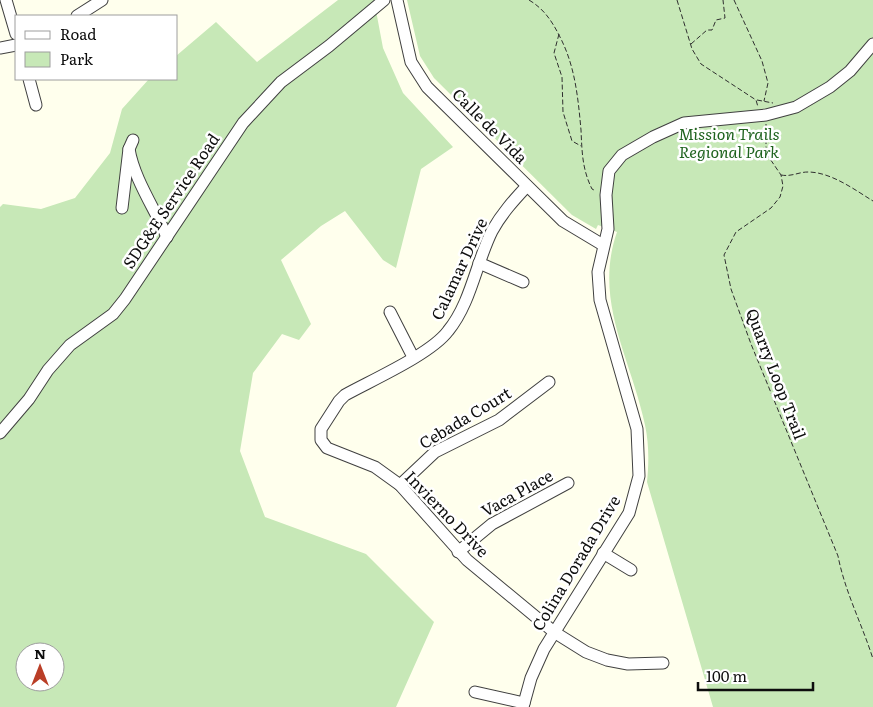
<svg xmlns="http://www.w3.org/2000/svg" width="873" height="707" viewBox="0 0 873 707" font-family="Literata,serif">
	<rect width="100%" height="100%" fill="#ffffed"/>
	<g fill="#c7e8b7" fill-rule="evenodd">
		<path d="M338 0H374L383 48 403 93 453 147 421 169 396 268 383 260 345 211 321 226 281 260 311 324 299 340 282 334 253 373 240 451 265 517 366 554 434 622 396 707H0V207L3 204 41 209 75 198 110 153 122 109 149 79H176V56L216 22 257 62ZM25 652H55V682H25Z"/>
		<path d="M407 0H873V707H713L647 482C649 462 649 444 645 425 631 358 593 301 617 232L598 225 596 229 572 215 434 78 420 56Z"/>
	</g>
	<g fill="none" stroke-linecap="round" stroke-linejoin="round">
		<g stroke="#404040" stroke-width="13">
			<g id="minor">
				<path d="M6 0 16 34"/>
				<path d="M397 0 411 62 427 87 563 221 603 245"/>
				<path d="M77 16 102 0"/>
				<path d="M0 48 16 45"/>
				<path d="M29 79 36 105"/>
				<path d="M129 149C134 179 155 209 167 237"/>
				<path d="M527 186C514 200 502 213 492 231 476 263 471 303 448 331 431 354 372 380 345 395L339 401 321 429V440L327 448 375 467 400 485 467 560 554 632 586 652 607 660 628 664 663 663"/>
				<path d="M122 208 129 149 133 140"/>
				<path d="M479 263 523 282"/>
				<path d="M390 312 413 357"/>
				<path d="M0 433 29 399 48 370 70 345 113 314 125 299 243 123 281 82 329 46 384 0"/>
				<path d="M400 485 435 452 499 420 549 382"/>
				<path d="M458 552 492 524 568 483"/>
				<path d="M603 553 631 570"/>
				<path d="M475 692 524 703"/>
				<path d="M523 707 531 678 544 649 629 513 639 476 637 429 600 300 598 272 608 229 606 195 609 171 622 155 653 137 684 123 766 115 796 107 830 87 850 71 873 44"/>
			</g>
		</g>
		<g stroke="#2f2f2f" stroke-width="1" stroke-dasharray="5 2.5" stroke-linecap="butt">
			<path d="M529 0C544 9 552 21 560 37 575 66 578 97 581 130 582 151 582 169 592 189L596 191"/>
			<path d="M677 0 692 49 701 64 756 100 758 107"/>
			<path d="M734 0 762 61 768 83 764 101"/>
			<path d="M559 34 554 53 562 77 563 112 572 141 581 146"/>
			<path d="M691 44 707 30H712L716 20 725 18 723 0"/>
			<path d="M757 100 773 103"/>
			<path d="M766 124V153L781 175 783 186 780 197 771 208 736 232 724 255 731 289 751 344 838 556C845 592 862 624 873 659"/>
			<path d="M781 175C792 177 798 172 808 172 831 172 855 190 873 201"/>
		</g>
		<use href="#minor" stroke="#fff" stroke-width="11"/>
	</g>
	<g text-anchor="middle" stroke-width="5" stroke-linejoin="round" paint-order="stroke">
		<g font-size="16" fill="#0d0d0d" stroke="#fff">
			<text transform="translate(490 126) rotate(45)" y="6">Calle de Vida</text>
			<text transform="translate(171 201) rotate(-56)" y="6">SDG&amp;E Service Road</text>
			<text transform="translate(459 269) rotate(-65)" y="6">Calamar Drive</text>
			<text transform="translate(776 374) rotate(69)" y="6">Quarry Loop Trail</text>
			<text transform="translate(465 418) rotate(-31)" y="6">Cebada Court</text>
			<text transform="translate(517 493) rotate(-29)" y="6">Vaca Place</text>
			<text transform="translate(447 514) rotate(46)" y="6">Invierno Drive</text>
			<text transform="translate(576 563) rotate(-59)" y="6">Colina Dorada Drive</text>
		</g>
		<g font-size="16" font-style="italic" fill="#1f631e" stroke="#fff">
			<text x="729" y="140">Mission Trails<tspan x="729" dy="18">Regional Park</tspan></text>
		</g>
	</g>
	<rect x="15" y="15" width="162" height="65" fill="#ffffff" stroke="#9e9e9e"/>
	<rect x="25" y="31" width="25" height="8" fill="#ffffff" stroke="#9e9e9e"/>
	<text x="60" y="40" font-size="15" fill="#0d0d0d">Road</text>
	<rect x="25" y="52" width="25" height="15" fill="#c7e8b7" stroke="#9e9e9e"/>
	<text x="60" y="65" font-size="15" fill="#0d0d0d">Park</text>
	<g transform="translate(40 667)"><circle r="24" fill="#ffffff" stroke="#9e9e9e"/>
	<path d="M0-4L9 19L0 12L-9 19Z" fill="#ba3e27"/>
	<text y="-8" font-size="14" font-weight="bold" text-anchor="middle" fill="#0d0d0d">N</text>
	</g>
	<path d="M698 682v8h115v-8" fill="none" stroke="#0d0d0d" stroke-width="2.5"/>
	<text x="706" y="682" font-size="15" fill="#0d0d0d" stroke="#ffffff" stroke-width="4" paint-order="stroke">100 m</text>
</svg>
